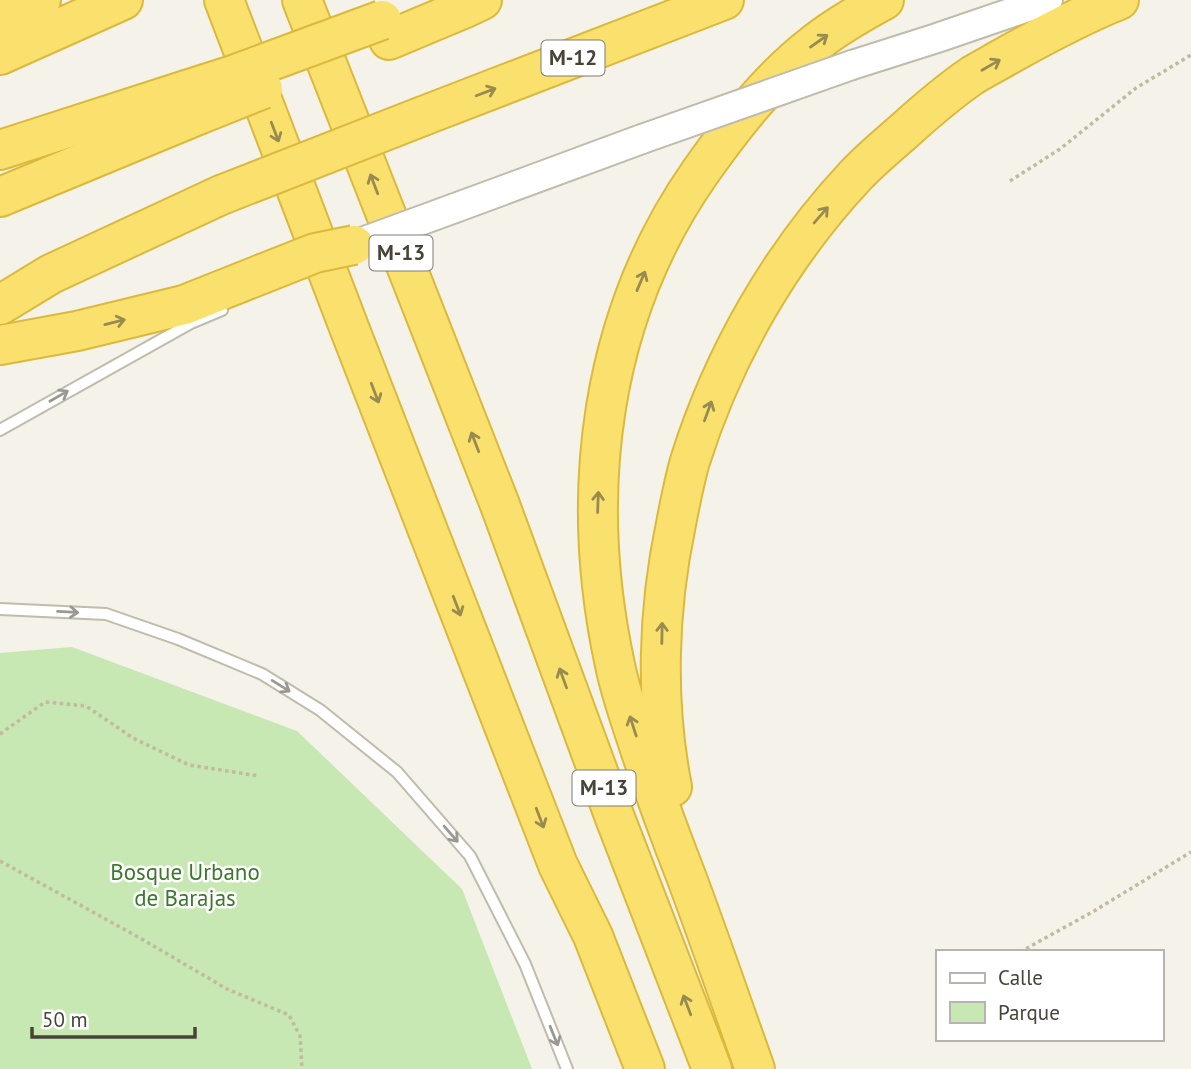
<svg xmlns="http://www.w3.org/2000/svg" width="1191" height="1069" viewBox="0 0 1191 1069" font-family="'PT Sans',sans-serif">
	<rect width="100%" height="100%" fill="#f4f2e9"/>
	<path fill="#c7e7b3" d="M72 647 297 731 462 889 532 1069H0V653Z"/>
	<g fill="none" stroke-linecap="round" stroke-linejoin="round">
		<g stroke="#bfbcab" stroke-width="14">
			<g id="service">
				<path d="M0 430 191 323 222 310"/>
				<path d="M0 609 106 614 178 639 262 674 320 710 397 772 470 856 525 964 567 1069"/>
			</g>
		</g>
		<g stroke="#bfbcab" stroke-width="32">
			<g id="tertiary">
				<path d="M852 65 937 38 1048 0"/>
				<path d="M455 208 642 139"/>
			</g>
		</g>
		<g stroke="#dab93d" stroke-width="42">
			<g id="motorway">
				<path d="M224 0 350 330 558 865 593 936 645 1069"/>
				<path d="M302 0 500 505 615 818 712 1069"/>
				<path d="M0 17 41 0"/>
				<path d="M389 40 463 9 482 0"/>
				<path d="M0 55 123 0"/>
				<path d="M423 116 724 0"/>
				<path d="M0 150 186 90"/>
				<path d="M0 197 198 115"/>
				<path d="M0 305 51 274 221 195"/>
				<path d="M0 345 77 331 184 305 262 274"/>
				<path d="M672 787C655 701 658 609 676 524 680 503 684 482 690 461 723 356 780 256 856 175 871 159 887 146 903 132 925 112 948 92 973 75 985 68 998 61 1010 54 1046 34 1081 15 1119 0"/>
				<path d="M755 1069C732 1005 710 940 686 876 670 835 655 794 641 752 632 724 621 695 615 665 578 494 599 316 701 171 733 126 769 79 813 45 834 28 860 13 884 0"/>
			</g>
		</g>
		<g stroke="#c1ba9d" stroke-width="3.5" stroke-dasharray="3.5 3.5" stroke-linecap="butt">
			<path d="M1010 181 1060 149 1136 88 1191 55"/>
			<path d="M0 734 45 702 86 706 133 738 189 765 259 776"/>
			<path d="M0 861 140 938 227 989 289 1015 300 1036 302 1069"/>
			<path d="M1020 952 1094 911 1191 852"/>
		</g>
		<use href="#service" stroke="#fff" stroke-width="10"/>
		<use href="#tertiary" stroke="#fff" stroke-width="28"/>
		<use href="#motorway" stroke="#fae16e" stroke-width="38"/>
		<g stroke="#bfbcab" stroke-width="32" stroke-linecap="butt">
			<g id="tertiary-bridge">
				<path d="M642 139 852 65"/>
				<path d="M354 245 455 208"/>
			</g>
		</g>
		<g stroke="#dab93d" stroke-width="42" stroke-linecap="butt">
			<g id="motorway-bridge">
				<path d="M186 90 233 75 382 20"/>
				<path d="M198 115 263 89"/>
				<path d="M221 195 423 116"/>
				<path d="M262 274 315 253 354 245"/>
			</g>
		</g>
		<use href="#tertiary-bridge" stroke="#fff" stroke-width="28"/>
		<use href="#motorway-bridge" stroke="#fae16e" stroke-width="38"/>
	</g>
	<defs><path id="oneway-shaft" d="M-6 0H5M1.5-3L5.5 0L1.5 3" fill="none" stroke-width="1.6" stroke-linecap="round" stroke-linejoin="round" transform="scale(1.75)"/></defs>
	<g stroke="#988b50">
		<use href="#oneway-shaft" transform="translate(819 41) rotate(-35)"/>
		<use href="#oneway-shaft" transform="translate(991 65) rotate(-30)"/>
		<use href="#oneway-shaft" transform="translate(486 92) rotate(-21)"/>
		<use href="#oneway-shaft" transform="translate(275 132) rotate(69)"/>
		<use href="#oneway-shaft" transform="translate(374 184) rotate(-111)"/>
		<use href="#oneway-shaft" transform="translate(821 215) rotate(-49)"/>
		<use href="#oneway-shaft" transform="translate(641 281) rotate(-67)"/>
		<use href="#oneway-shaft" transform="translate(115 322) rotate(-14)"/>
		<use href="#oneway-shaft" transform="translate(375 393) rotate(69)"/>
		<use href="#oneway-shaft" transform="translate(708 411) rotate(-70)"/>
		<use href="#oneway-shaft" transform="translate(475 442) rotate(-111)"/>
		<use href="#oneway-shaft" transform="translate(598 502) rotate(-88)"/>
		<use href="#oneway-shaft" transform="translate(457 606) rotate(69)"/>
		<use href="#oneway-shaft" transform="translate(662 633) rotate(-89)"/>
		<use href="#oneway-shaft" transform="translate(563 678) rotate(-110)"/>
		<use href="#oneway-shaft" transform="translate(633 726) rotate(-108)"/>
		<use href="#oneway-shaft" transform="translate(540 818) rotate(69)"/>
		<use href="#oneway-shaft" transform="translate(687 1005) rotate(-111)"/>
	</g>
	<g stroke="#9a9891">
		<use href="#oneway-shaft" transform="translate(59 396) rotate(-30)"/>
		<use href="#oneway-shaft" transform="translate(68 612) rotate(3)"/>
		<use href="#oneway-shaft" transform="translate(281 686) rotate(32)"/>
		<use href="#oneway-shaft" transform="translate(451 834) rotate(49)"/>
		<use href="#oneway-shaft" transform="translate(554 1036) rotate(68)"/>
	</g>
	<g text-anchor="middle" stroke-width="5" stroke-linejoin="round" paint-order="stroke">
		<g fill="#fff" stroke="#7e7c73" stroke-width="2">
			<rect x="541.5" y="40.5" width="63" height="35" rx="5"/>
			<rect x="369.5" y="235.5" width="63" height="35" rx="5"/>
			<rect x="572.5" y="770.5" width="63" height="35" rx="5"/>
		</g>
		<g font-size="21" font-weight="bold" fill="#474437">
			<text x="573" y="65">M-12</text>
			<text x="401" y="260">M-13</text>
			<text x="604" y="795">M-13</text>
		</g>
		<g font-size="23" fill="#3c782b" stroke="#fff">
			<text x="185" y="880">Bosque Urbano<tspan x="185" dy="26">de Barajas</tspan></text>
		</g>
	</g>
	<rect x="936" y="950" width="228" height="91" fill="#ffffff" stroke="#b5b4af" stroke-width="2"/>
	<rect x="950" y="973" width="35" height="10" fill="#ffffff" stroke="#b5b4af" stroke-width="2"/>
	<text x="998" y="985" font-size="21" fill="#474437">Calle</text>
	<rect x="950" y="1002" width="35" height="21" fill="#c7e7b3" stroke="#b5b4af" stroke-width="2"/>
	<text x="998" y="1020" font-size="21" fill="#474437">Parque</text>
	<path d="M32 1027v10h163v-10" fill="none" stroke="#474437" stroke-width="3.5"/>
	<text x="42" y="1027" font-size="21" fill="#474437" stroke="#ffffff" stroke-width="5" paint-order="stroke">50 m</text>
</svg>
